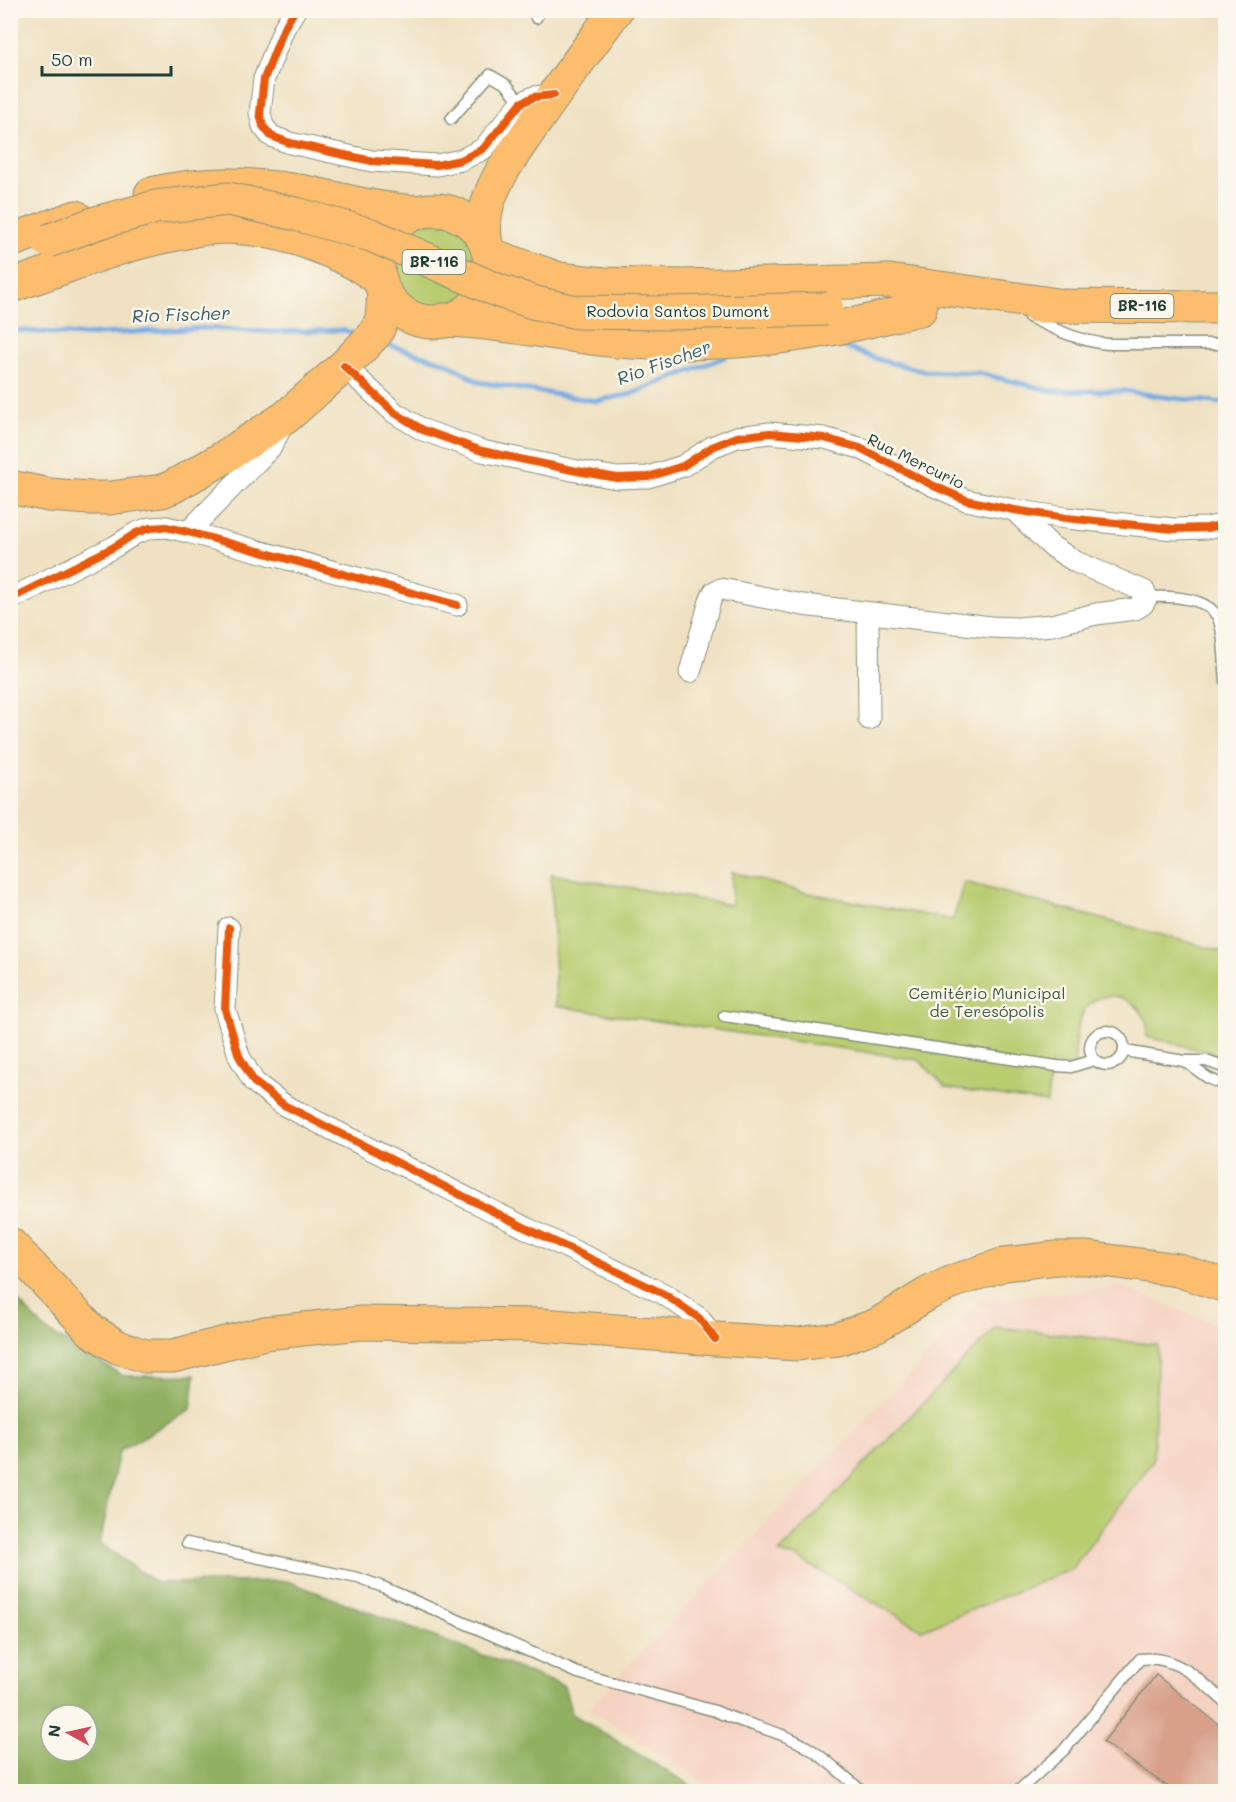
<svg xmlns="http://www.w3.org/2000/svg" width="1236" height="1802" viewBox="0 0 1236 1802" font-family="Mali,sans-serif">
	<rect width="100%" height="100%" fill="#fbf7ec"/>
	<filter id="ink" filterUnits="userSpaceOnUse"><feTurbulence type="fractalNoise" baseFrequency=".0167" numOctaves="2"/><feDisplacementMap in="SourceGraphic" scale="12" xChannelSelector="R" yChannelSelector="G"/><feConvolveMatrix kernelMatrix="1 2 1 2 8 2 1 2 1" color-interpolation-filters="sRGB"/></filter>
	<filter id="wash" filterUnits="userSpaceOnUse"><feTurbulence type="fractalNoise" baseFrequency=".008" numOctaves="4" result="noise"/><feDisplacementMap in="SourceGraphic" scale="24" xChannelSelector="R" yChannelSelector="G"/><feGaussianBlur stdDeviation="1.35" result="paint"/><feColorMatrix in="noise" values="0 0 0 0 0 0 0 0 0 0 0 0 0 0 0 0 0 1.4 0 .05"/><feComposite in="paint" operator="in"/></filter>
	<g filter="url(#wash)">
		<rect width="100%" height="100%" fill="#efe1c2"/>
		<path fill="#f5d2c2" d="M1122 1287 1225 1328V1791H717L588 1708 981 1300Z"/>
		<g fill="#b8cc6f" stroke="#6c8452" stroke-width="1.5">
			<path d="M425 222C466 222 469 231 482 265L401 238 413 226Z"/>
			<path d="M393 258 474 293C446 329 385 303 393 258Z"/>
			<path d="M732 872 803 892 953 920 964 882 1225 952V1056L1147 1037C1147 1031 1148 1023 1145 1018 1133 994 1099 987 1084 1011 1075 1026 1076 1050 1074 1067L1051 1064 1047 1103 946 1088 919 1060 556 1006 551 874 731 905Z"/>
			<path d="M996 1327 1158 1345 1153 1461 1072 1569 922 1630 796 1557 779 1553Z"/>
		</g>
		<path fill="#92b062" stroke="#58764b" stroke-width="1.5" fill-rule="evenodd" d="M10 1293 47 1331 123 1376 195 1375 191 1409 119 1451 100 1543 157 1583 287 1581 564 1686 572 1714 696 1789 750 1791H11ZM51 1715H87V1751H51Z"/>
		<g fill="none" stroke-linecap="round" stroke-linejoin="round">
			<g stroke="#74aae2" stroke-width="5">
				<path d="M10 330 83 335 204 328 273 332 344 330 359 336"/>
				<path d="M382 343 447 363 479 382 596 401 631 394 725 357"/>
				<path d="M823 347 839 345 880 360 924 371 978 373 1053 391H1126L1171 398 1226 403"/>
			</g>
		</g>
		<g id="blocks">
			<path fill="#d89f89" d="M1156 1675 1226 1730V1791H1174L1103 1742Z"/>
		</g>
	</g>
	<g filter="url(#ink)">
		<use href="#blocks" fill-opacity="0" stroke="#878f7b" stroke-width="1.5"/>
		<g fill="none" stroke-linecap="round" stroke-linejoin="round">
			<g stroke="#878f7b" stroke-width="13">
				<g id="service">
					<path d="M536 18 541 10"/>
					<path d="M451 119 490 75 507 85 521 103"/>
					<path d="M1029 317C1057 330 1078 341 1108 344H1226"/>
					<path d="M1147 597C1167 596 1205 596 1217 616 1225 630 1224 664 1226 681"/>
					<path d="M724 1016 1057 1066 1071 1067 1094 1060"/>
					<circle cx="1107" cy="1048" r="17"/>
					<path d="M1125 1051 1184 1061 1208 1078 1226 1086"/>
					<path d="M1184 1061H1206L1226 1068"/>
					<path d="M187 1543 358 1578 383 1587 578 1673 715 1711C745 1725 779 1730 807 1747 827 1759 845 1777 863 1792"/>
					<path d="M1017 1792 1064 1750 1140 1659C1176 1654 1201 1681 1226 1703"/>
				</g>
			</g>
			<g stroke="#878f7b" stroke-width="23">
				<g id="minor">
					<path d="M295 10 284 28 264 79 260 113 263 126 271 136 290 143 372 161 437 165 461 160 483 149 521 103 534 97 554 95"/>
					<path d="M344 366 395 413 423 430 482 451 577 471 617 478 648 477 683 466 712 447 737 437 770 433 824 438 860 448 934 486 966 500 1014 510 1066 518 1174 529 1207 528 1226 524"/>
					<path d="M188 532 271 447 284 422"/>
					<path d="M10 599 114 547 136 533 150 528 166 527 188 532 457 605"/>
					<path d="M868 613 869 719"/>
					<path d="M690 672 710 601 714 592 721 589 803 605 991 627 1018 628 1052 625 1096 614 1135 609 1143 604 1147 597 1144 591 1076 562 1051 546 1014 510"/>
					<path d="M229 928 225 1009 239 1056 254 1082 284 1105 524 1227 664 1294 699 1318 715 1339"/>
				</g>
			</g>
			<g stroke="#878f7b" stroke-width="35">
				<g id="primary">
					<circle cx="434" cy="266" r="56"/>
					<path d="M486 244C483 228 484 214 489 199 498 174 514 153 529 131 557 90 587 50 616 10"/>
					<path d="M10 487 49 495 90 498H110L162 491 172 487 218 461 286 417 344 366 376 333 382 320 384 291"/>
					<path d="M10 1244 92 1331 118 1347 145 1356H173L265 1333 361 1323 541 1325 715 1339 798 1344 813 1342 838 1339 877 1325 929 1293 957 1280 1005 1264 1056 1258H1087L1178 1270 1226 1286"/>
				</g>
			</g>
			<g stroke="#878f7b" stroke-width="35">
				<g id="trunk">
					<path d="M151 194C205 181 260 183 315 194 350 202 383 210 419 212"/>
					<path d="M10 241 76 217"/>
					<path d="M489 254 559 279 604 284 680 286 890 281 1058 305"/>
					<path d="M10 286C66 268 120 244 177 234 188 232 198 228 209 228 245 225 284 233 317 246 340 255 362 265 381 281"/>
					<path d="M1036 306 1226 307"/>
					<path d="M443 320C516 322 587 343 660 343 718 344 779 339 836 328 864 323 892 315 920 309"/>
				</g>
			</g>
			<use href="#service" stroke="#fff" stroke-width="10"/>
			<use href="#minor" stroke="#fff" stroke-width="21"/>
			<use href="#primary" stroke="#fcbd6e" stroke-width="33"/>
			<use href="#trunk" stroke="#fcbd6e" stroke-width="33"/>
			<g stroke="#878f7b" stroke-width="35" stroke-linecap="butt">
				<path id="trunk-bridge" d="M48 241 96 223 156 207 228 199 296 214 371 235 499 291 536 303 577 312 668 313 827 309"/>
			</g>
			<use href="#trunk-bridge" stroke="#fcbd6e" stroke-width="33"/>
			<g stroke="#fbf7ec" stroke-width="11">
				<g id="cycleway">
					<path d="M295 10 284 28 264 79 260 113 263 126 271 136 290 143 372 161 437 165 461 160 483 149 521 103 534 97 554 95"/>
					<path d="M344 366 395 413 423 430 482 451 577 471 617 478 648 477 683 466 712 447 737 437 770 433 824 438 860 448 934 486 966 500 1014 510 1066 518 1174 529 1207 528 1226 524"/>
					<path d="M10 599 114 547 136 533 150 528 166 527 188 532 457 605"/>
					<path d="M229 928 225 1009 239 1056 254 1082 284 1105 524 1227 664 1294 699 1318 715 1339"/>
				</g>
			</g>
			<use href="#cycleway" stroke="#e8590c" stroke-width="8"/>
		</g>
	</g>
	<g text-anchor="middle" stroke-width="5" stroke-linejoin="round" paint-order="stroke">
		<g fill="#fbf7ec" stroke="#61756b" stroke-width="1.5">
			<rect x="402.5" y="250" width="63" height="24" rx="4.5"/>
			<rect x="1110.5" y="294" width="63" height="24" rx="4.5"/>
		</g>
		<g font-size="15" font-weight="bold" fill="#1f3d34">
			<text x="434" y="267">BR-116</text>
			<text x="1142" y="311">BR-116</text>
		</g>
		<g font-size="16" fill="#1f3d34" stroke="#fbf7ec">
			<text x="678" y="317">Rodovia Santos Dumont</text>
			<text transform="translate(916 461) rotate(26)" y="6">Rua Mercurio</text>
		</g>
		<g font-size="16" fill="#3e5a40" stroke="#fbf7ec">
			<text x="987" y="999">Cemitério Municipal<tspan x="987" dy="18">de Teresópolis</tspan></text>
		</g>
		<g font-size="18" font-style="italic" fill="#395e68" stroke="#fbf7ec">
			<text transform="translate(181 315) rotate(-2)" y="6">Rio Fischer</text>
			<text transform="translate(664 363) rotate(-20)" y="6">Rio Fischer</text>
		</g>
	</g>
	<rect width="1236" height="1802" fill="none" stroke="#fbf7ec" stroke-width="36"/>
	<g transform="translate(69 1733) rotate(278)"><circle r="28" fill="#fbf7ec" stroke="#a3ada2" stroke-width="1.5"/>
	<path d="M0-4.5L10 22L0 15L-10 22Z" fill="#d1495b"/>
	<text y="-9" font-size="16" font-weight="bold" text-anchor="middle" fill="#1f3d34">N</text>
	</g>
	<path d="M42 66v9h129v-9" fill="none" stroke="#1f3d34" stroke-width="3"/>
	<text x="51" y="66" font-size="18" fill="#1f3d34" stroke="#fbf7ec" stroke-width="4.5" paint-order="stroke">50 m</text>
</svg>
